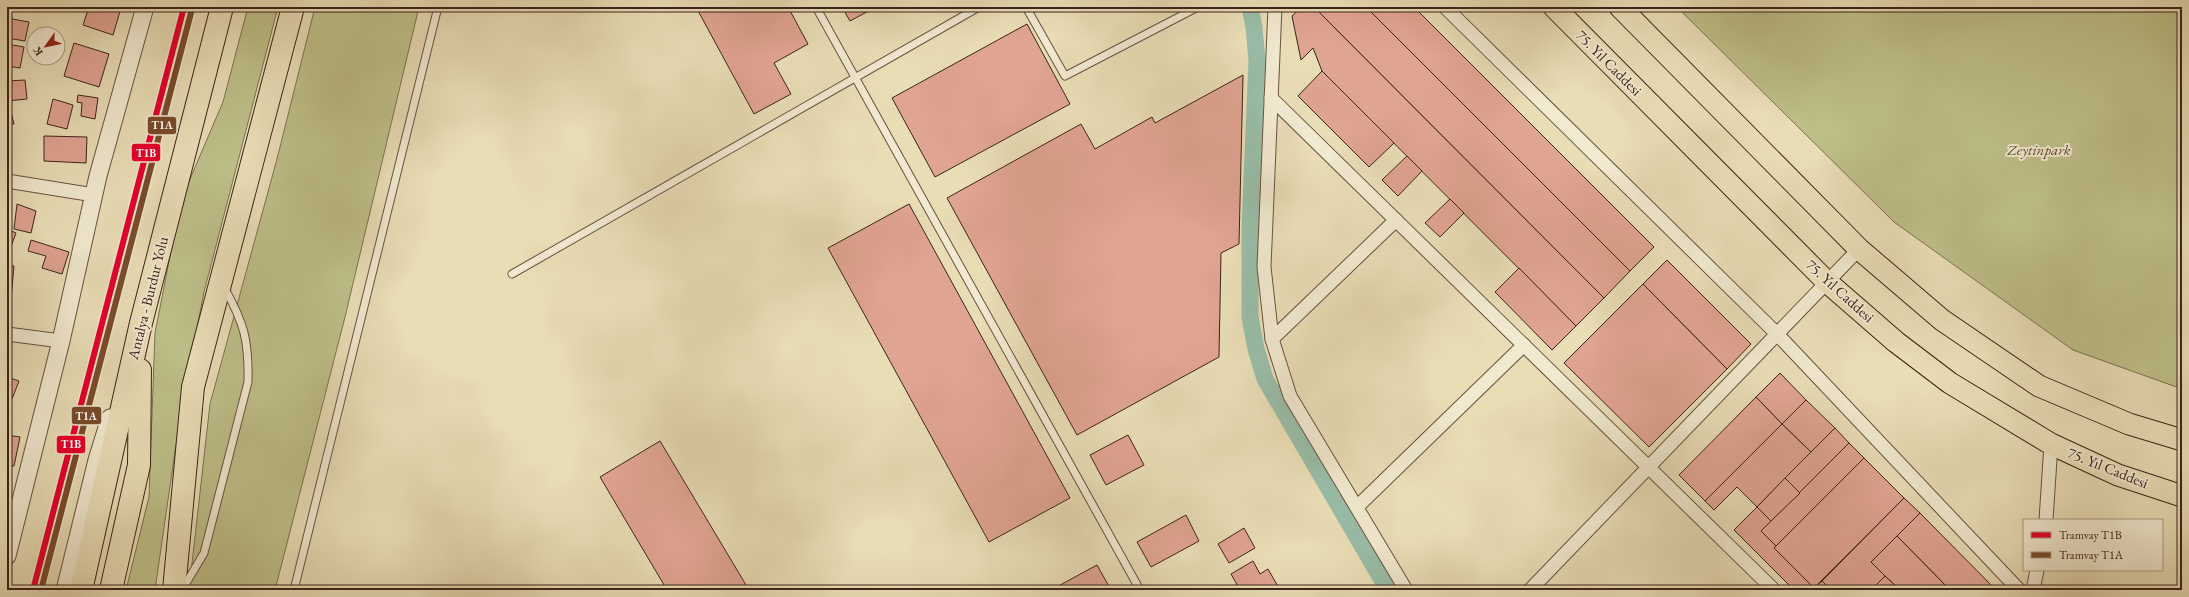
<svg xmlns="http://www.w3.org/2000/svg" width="2189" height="597" viewBox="0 0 2189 597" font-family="'EB Garamond',serif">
	<rect width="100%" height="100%" fill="#e9ddb6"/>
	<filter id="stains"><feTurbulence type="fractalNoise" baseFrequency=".005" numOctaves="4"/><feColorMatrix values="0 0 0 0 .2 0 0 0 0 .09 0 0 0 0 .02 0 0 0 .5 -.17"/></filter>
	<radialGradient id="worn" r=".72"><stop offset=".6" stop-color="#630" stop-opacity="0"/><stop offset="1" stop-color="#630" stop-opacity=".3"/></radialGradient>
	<g fill="#bebf89" stroke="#7d7151">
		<path d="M248 7H278L204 292 182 403 155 590H126L149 497 155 333 181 200 223 102Z"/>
		<path d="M315 7H419L345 317 275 590H189L210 404 277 159Z"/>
		<path d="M1677 7H2182V389L2073 350 1894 222Z"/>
	</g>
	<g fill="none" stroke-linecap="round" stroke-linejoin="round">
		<path stroke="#99bda8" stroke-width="17" d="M1250 7 1254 27 1257 61 1250 227V317L1256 349 1265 379 1388 590"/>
	</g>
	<g fill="#e0a492" stroke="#3c2319">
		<path d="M49 7H64L62 11Z"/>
		<path d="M89 7 121 8 113 35 83 25Z"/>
		<path d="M696 7H788L808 44 774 63 791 94 754 114Z"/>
		<path d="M842 7H876L850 21Z"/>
		<path d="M1302 7H1314L1604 298 1576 326 1322 71 1313 48 1301 60 1292 16Z"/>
		<path d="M1314 7H1366L1630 271 1604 298Z"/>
		<path d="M1366 7H1414L1654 247 1630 271Z"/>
		<path d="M7 18 29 22 25 41 7 38Z"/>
		<path d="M1027 24 1070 104 935 177 892 98Z"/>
		<path d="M74 43 109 54 99 87 64 76Z"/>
		<path d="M7 44 24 47 20 68 7 66Z"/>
		<path d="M1322 71 1394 143 1369 167 1298 96Z"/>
		<path d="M1243 75 1239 244 1221 253 1219 357 1077 435 947 198 1081 124 1095 149 1152 117 1155 123Z"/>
		<path d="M25 80 27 99 7 101V81Z"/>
		<path d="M78 95 98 98 95 119 81 116 82 103 77 102Z"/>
		<path d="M53 99 73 105 67 129 47 124Z"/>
		<path d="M7 108H10L14 124 7 125Z"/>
		<path d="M44 136 87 137 86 163 44 161Z"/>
		<path d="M1407 156 1422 171 1398 196 1382 180Z"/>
		<path d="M1450 199 1464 213 1440 237 1425 223Z"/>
		<path d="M17 204 36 211 31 233 14 229Z"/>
		<path d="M909 204 1070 498 989 542 828 248Z"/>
		<path d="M7 229 16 233 7 257Z"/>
		<path d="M31 240 69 252 62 274 42 268 46 256 28 251Z"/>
		<path d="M1667 260 1751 344 1727 369 1643 284Z"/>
		<path d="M7 265 14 266 11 299 7 298Z"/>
		<path d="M1519 268 1576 326 1552 350 1495 292Z"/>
		<path d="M1643 284 1727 369 1649 447 1564 363Z"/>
		<path d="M1780 373 1806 400 1782 424 1756 397Z"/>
		<path d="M7 377 19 381 12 399 7 397Z"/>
		<path d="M1756 397 1782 424 1705 501 1679 475Z"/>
		<path d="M1806 400 1835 428 1811 452 1782 424Z"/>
		<path d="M1782 424 1811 452 1757 507 1737 487 1714 510 1705 501Z"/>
		<path d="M1835 428 1849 443 1800 493 1785 478Z"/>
		<path d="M7 435 20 437 14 466 7 465Z"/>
		<path d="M1128 435 1144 465 1106 485 1090 455Z"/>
		<path d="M660 441 749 590H667L600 477Z"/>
		<path d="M1849 443 1864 458 1776 546 1761 531Z"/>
		<path d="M1864 458 1904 498 1814 588 1774 548Z"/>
		<path d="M1785 478 1800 493 1771 521 1757 507Z"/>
		<path d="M1904 498 1920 513 1871 562 1885 576 1871 590H1831L1822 581Z"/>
		<path d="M1757 507 1771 521 1761 531 1776 546 1774 548 1814 588 1822 581 1831 590H1794L1734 530Z"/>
		<path d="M1920 513 1996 590H1950L1897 536Z"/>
		<path d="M1186 515 1199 541 1151 567 1137 542Z"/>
		<path d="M1244 528 1255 548 1229 563 1218 544Z"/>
		<path d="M1897 536 1950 590H1900L1885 576 1871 562Z"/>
		<path d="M1253 561 1260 574 1268 569 1280 590H1240L1231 574Z"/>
		<path d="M1097 565 1111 590H1051Z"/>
		<path d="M1885 576 1900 590H1871Z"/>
	</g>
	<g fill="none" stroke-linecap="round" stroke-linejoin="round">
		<g stroke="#675240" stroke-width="9">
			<g id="service">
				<path d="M816 7 1140 590"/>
				<path d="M1026 7 1065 76 1198 7"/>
				<path d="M512 274 979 7"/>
				<path d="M182 590 204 553 248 382C249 340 244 323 224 287"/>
				<path d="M294 590 438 7"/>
			</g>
		</g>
		<g stroke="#675240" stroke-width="15">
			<g id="minor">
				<path d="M1275 7 1264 267 1272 339 1290 396 1406 590"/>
				<path d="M1445 7 1777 334 2019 590"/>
				<path d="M1271 98 1774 590"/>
				<path d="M7 181 94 195"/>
				<path d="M7 334 61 341"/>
				<path d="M1272 339 1396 220"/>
				<path d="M1357 507 1524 345"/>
				<path d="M2046 520 2051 444"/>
				<path d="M1530 590 1859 249"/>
				<path d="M2033 590 2037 570"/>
			</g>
		</g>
		<g stroke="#675240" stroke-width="19">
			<g id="tertiary">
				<path d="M7 556 61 341 98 176 145 7"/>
				<path d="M65 590 97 460 110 418"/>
			</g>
		</g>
		<g stroke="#3c2319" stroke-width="23">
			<g id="primary">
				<path d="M1554 7 1827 282 1896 342 1950 383 2051 444 2118 475 2182 496"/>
				<path d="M1620 7 1859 249 1942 320 2039 386 2129 424 2182 440"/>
			</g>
		</g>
		<g stroke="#3c2319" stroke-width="24">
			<g id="trunk">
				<path d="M81 590 141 323 222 7"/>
				<path d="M111 590 139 465 140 370"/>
				<path d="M174 590 193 387 293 7"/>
			</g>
		</g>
		<use href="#service" stroke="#f1e9d0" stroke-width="7"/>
		<use href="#minor" stroke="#f1e9d0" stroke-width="13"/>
		<use href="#tertiary" stroke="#f1e9d0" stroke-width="17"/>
		<use href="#primary" stroke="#e9ddb6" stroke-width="21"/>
		<use href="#trunk" stroke="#e9ddb6" stroke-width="22"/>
		<g stroke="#f1e9d0" stroke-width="9">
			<path id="tram-1" d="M33 590 184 7"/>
		</g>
		<g stroke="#f1e9d0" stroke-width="9">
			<path id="tram-2" d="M41 590 192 9"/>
		</g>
		<use href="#tram-1" stroke="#e4002b" stroke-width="6"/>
		<use href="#tram-2" stroke="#7a4b2a" stroke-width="6"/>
	</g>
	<g text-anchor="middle" stroke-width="4" stroke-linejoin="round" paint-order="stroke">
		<g font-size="15" fill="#3c2319" stroke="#f1e9d0">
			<text transform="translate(1609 63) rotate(45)" y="5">75. Yıl Caddesi</text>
			<text transform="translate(1840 291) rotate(42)" y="5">75. Yıl Caddesi</text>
			<text transform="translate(148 298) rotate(-76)" y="5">Antalya - Burdur Yolu</text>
			<text transform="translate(2108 468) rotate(22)" y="5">75. Yıl Caddesi</text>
		</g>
		<g font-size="15" font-style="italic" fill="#5c4a35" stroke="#f1e9d0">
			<text x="2039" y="155">Zeytinpark</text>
		</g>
	</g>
	<g stroke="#f1e9d0" stroke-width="1.5">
		<rect x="147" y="116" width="30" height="19" rx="4" fill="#7a4b2a"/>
		<rect x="131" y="143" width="30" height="19" rx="4" fill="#e4002b"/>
		<rect x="71" y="406" width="31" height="19" rx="4" fill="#7a4b2a"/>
		<rect x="56" y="435" width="30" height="19" rx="4" fill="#e4002b"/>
	</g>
	<g font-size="11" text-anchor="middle" font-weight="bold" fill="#fff">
		<text x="162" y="129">T1A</text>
		<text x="146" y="157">T1B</text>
		<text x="86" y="420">T1A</text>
		<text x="71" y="448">T1B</text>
	</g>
	<rect width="2189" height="597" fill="none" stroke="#e9ddb6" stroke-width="24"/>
	<rect x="8" y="8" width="2173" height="581" fill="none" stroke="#3c2319" stroke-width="2"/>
	<rect x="12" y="12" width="2165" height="573" fill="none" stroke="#3c2319"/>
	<rect x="2023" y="519" width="140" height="52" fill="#f1e9d0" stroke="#a99a87"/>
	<rect x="2031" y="532" width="20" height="6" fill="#e4002b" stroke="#a99a87"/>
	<text x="2059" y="539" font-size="12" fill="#3c2319">Tramvay T1B</text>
	<rect x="2031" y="552" width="20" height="6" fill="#7a4b2a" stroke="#a99a87"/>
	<text x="2059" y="559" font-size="12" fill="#3c2319">Tramvay T1A</text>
	<g transform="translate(46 46) rotate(237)"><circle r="19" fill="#f1e9d0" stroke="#a99a87"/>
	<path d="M0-3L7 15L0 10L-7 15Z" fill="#8f2418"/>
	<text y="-6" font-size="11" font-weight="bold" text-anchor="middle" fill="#3c2319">K</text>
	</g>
	<rect width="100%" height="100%" filter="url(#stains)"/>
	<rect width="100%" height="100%" fill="url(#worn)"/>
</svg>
